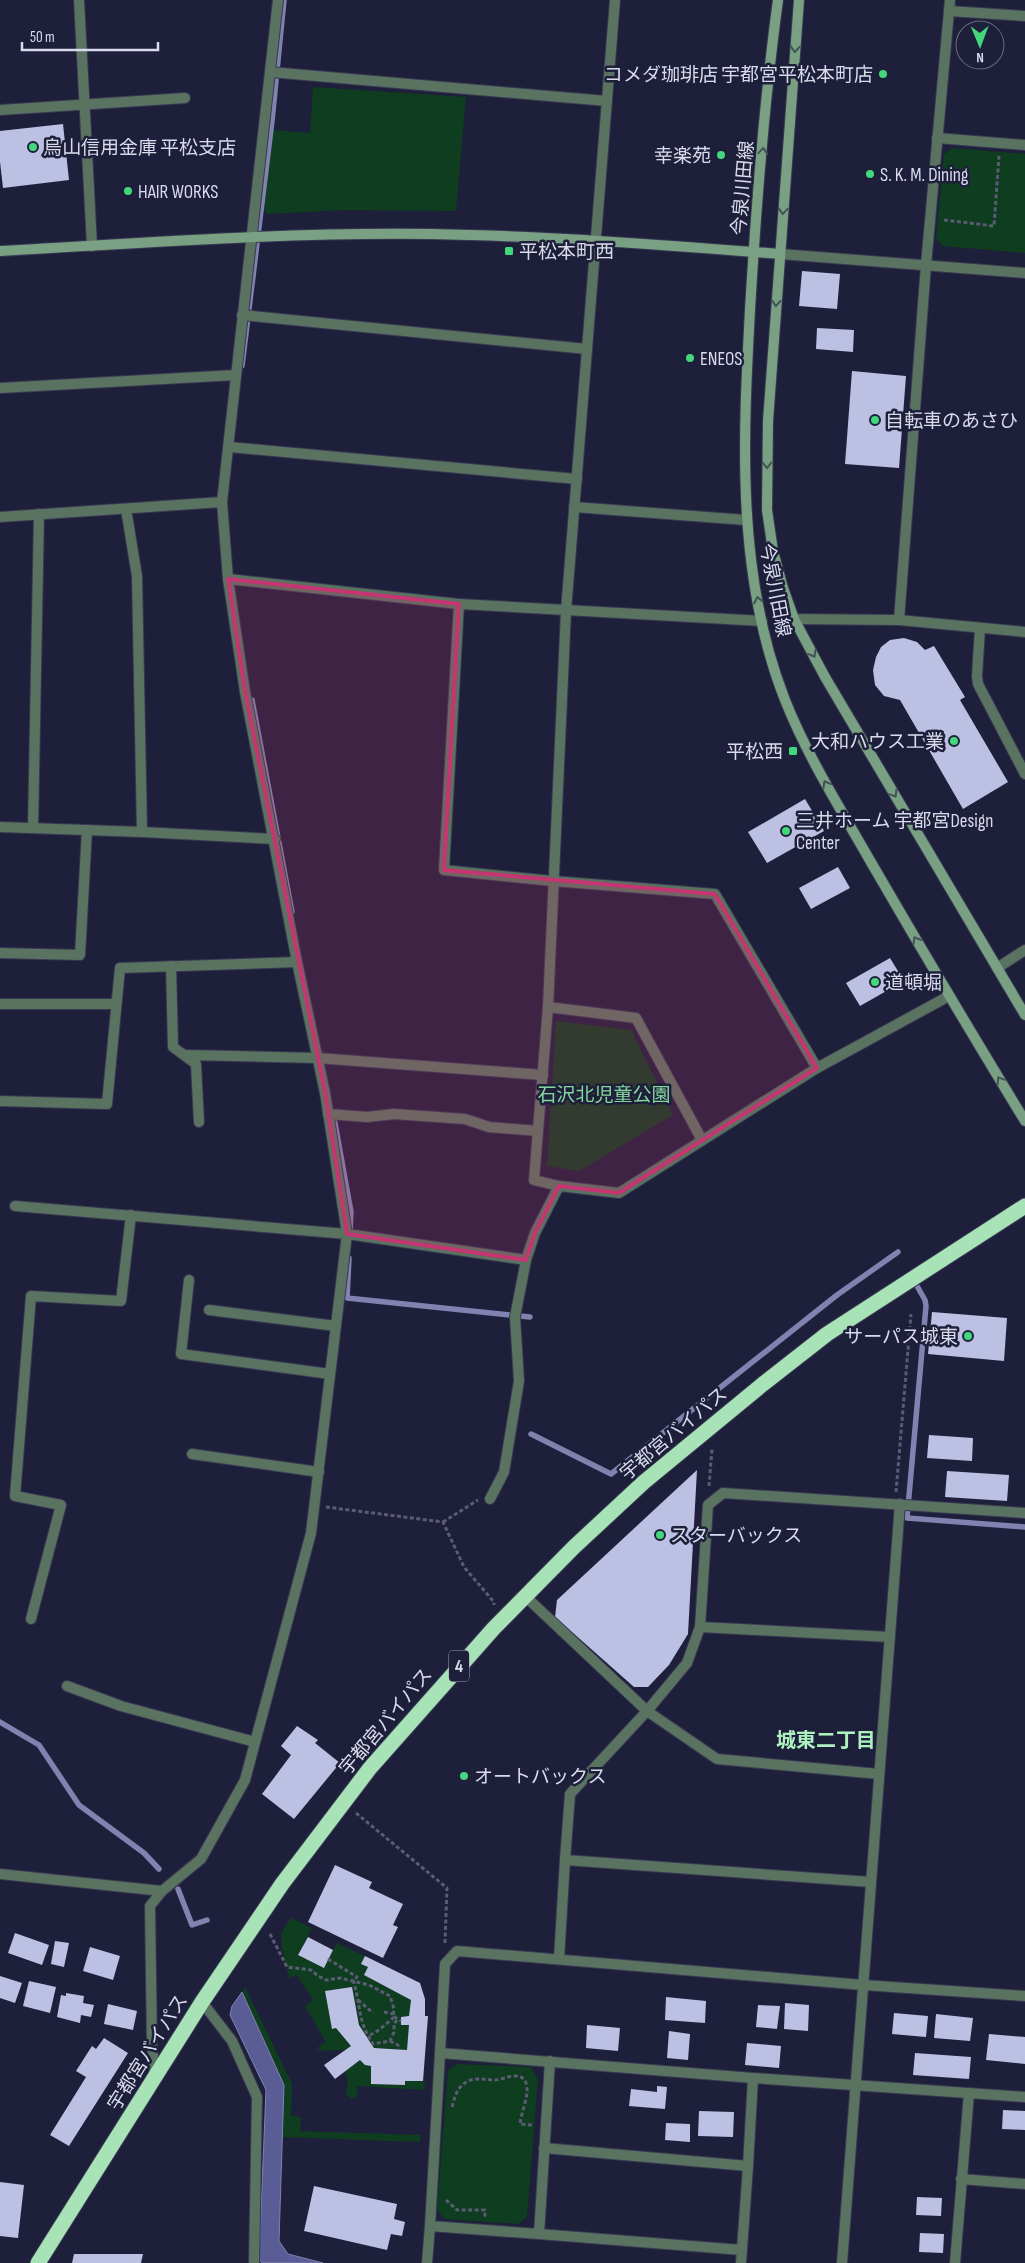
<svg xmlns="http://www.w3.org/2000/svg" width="1025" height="2263" viewBox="0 0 1025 2263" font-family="'Sofia Sans Condensed','Noto Sans JP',sans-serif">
	<rect width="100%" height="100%" fill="#1e1f3a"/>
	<g fill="#0f3d20">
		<path d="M313 87 466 97 456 211 344 210 267 214 261 204 273 130 310 133Z"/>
		<path d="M953 148 1025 154V253L943 246 936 238 944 154Z"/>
		<path d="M556 1021 631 1030 673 1115 579 1171 547 1166Z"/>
		<path d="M291 1918 312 1928 298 1955 324 1967 337 1943 365 1956 361 1964 368 1967 364 1975 411 2000 409 2016 401 2017V2025H409L407 2050 374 2048 359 2025 352 1988 332 2029 336 2028 351 2046 345 2050C335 2049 327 2052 318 2050L319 2046 326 2042 305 2006 313 2000 297 1975 289 1978 282 1948 281 1933Z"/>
		<path d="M245 1987 292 2084 291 2116 301 2117 300 2131 421 2135 420 2142 282 2137 284 2085 242 1992Z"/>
		<path d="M360 2060 371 2066V2084L405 2085V2081H425L424 2090 357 2086V2096L352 2099 346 2094 348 2081 345 2071Z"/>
		<path d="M457 2064 531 2067 538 2079 527 2217 518 2224 444 2219 437 2209 448 2070Z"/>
	</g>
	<path fill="#5a5d95" stroke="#8083af" d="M242 1992 284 2085 279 2241 288 2254 323 2263H262L259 2259 266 2090 230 2015 232 2006Z"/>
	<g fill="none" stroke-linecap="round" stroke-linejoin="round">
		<g stroke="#8083af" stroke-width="5.5">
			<path d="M242 366 272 121 284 0"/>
			<path d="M252 700 292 912"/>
			<path d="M333 1112 351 1212 350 1231"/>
			<path d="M349 1258 347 1298 530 1317"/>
			<path d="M917 1286 925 1300 926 1306 907 1518 1025 1527"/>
			<path d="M531 1434 611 1474 837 1295 898 1252"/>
			<path d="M0 1722 39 1745 79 1805 144 1853 159 1869"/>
			<path d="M178 1889 192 1925 207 1920"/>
		</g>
	</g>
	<g fill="#bcc0e3">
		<path d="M63 124 69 180 3 188 0 162V131Z"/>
		<path d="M802 271 840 274 837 309 799 306Z"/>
		<path d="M817 328 854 330 853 352 816 349Z"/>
		<path d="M852 371 906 376 899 468 845 464Z"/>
		<path d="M904 638 917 642 925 650 934 646 965 697 960 700 1008 782 963 809 900 700 884 696 875 685 873 670 876 657 881 647 890 640Z"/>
		<path d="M805 799 824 831 767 863 748 832Z"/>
		<path d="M838 867 850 888 811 909 799 888Z"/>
		<path d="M890 958 904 981 860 1006 846 983Z"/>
		<path d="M932 1312 1007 1318 1004 1361 928 1354Z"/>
		<path d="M929 1435 973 1438 972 1461 927 1458Z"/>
		<path d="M697 1470 688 1634 669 1665 648 1687H634L555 1617 557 1600Z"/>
		<path d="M947 1471 1009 1475 1007 1501 945 1497Z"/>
		<path d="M297 1726 318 1740 315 1743 340 1763 294 1819 262 1794 291 1755 281 1746Z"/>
		<path d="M335 1865 372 1882 369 1888 403 1904 393 1925 398 1927 383 1958 308 1922Z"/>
		<path d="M15 1933 49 1945 42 1965 8 1953Z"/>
		<path d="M308 1937 333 1950 324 1968 298 1955Z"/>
		<path d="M55 1941 69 1943 64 1967 51 1964Z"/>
		<path d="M90 1947 120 1956 113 1980 83 1971Z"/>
		<path d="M365 1956 420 1983 425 1999V2016H428L423 2081H405V2085L371 2084V2066L365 2065 360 2060 335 2079 324 2065 351 2046 336 2028 332 2029 325 1991 352 1987 359 2025 374 2048 407 2050 409 2025H401V2017L409 2016 411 2000 364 1975 368 1967 361 1964Z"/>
		<path d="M0 1976 22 1983 15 2003 0 1998Z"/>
		<path d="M29 1981 56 1987 50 2013 23 2006Z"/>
		<path d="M66 1993 84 1996 83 2003 94 2005 91 2017 81 2015 80 2023 57 2017 61 1995 66 1996Z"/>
		<path d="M666 1997 706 2001 705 2023 665 2020Z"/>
		<path d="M785 2003 809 2005 808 2031 784 2029Z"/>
		<path d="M108 2004 137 2011 133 2030 104 2024Z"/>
		<path d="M758 2005 780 2006 777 2029 756 2027Z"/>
		<path d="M894 2013 928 2016 926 2037 892 2034Z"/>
		<path d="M936 2014 973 2018 970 2041 934 2038Z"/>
		<path d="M587 2025 620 2028 618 2051 586 2048Z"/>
		<path d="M669 2031 690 2034 688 2060 667 2058Z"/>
		<path d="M989 2034 1025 2037V2064L986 2060Z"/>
		<path d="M104 2038 128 2053 69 2146 50 2135 86 2077 76 2071 92 2046 96 2049Z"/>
		<path d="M747 2043 781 2046 779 2068 745 2065Z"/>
		<path d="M915 2053 971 2057 969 2079 913 2075Z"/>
		<path d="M657 2086 667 2087 665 2109 629 2106 631 2089 657 2092Z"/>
		<path d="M1003 2110 1025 2111V2130L1002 2129Z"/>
		<path d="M699 2111 734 2112 733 2137 698 2136Z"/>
		<path d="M666 2123 690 2124V2142L665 2140Z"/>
		<path d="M0 2182 24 2185 18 2238 0 2236Z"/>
		<path d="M314 2186 397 2204 394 2219 405 2222 402 2236 391 2234 387 2250 304 2231Z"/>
		<path d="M917 2197 942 2198 941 2216 916 2215Z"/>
		<path d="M920 2233 944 2234 943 2253 919 2252Z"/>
		<path d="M74 2254H143L141 2263H72Z"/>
	</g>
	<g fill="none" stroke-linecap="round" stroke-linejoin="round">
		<g stroke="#383953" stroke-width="12">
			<g id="street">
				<path d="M79 0 92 246"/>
				<path d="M949 11 1025 16"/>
				<path d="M270 72 607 101"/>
				<path d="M0 110 185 98"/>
				<path d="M937 138 1025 145"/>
				<path d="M780 254 1025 273"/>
				<path d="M242 315 587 349"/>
				<path d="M0 388 236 375"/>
				<path d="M229 447 577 479"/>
				<path d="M574 507 746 520"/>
				<path d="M0 517 222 502"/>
				<path d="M228 579 459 604 444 870 553 881 715 894 817 1068"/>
				<path d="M459 604 762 621"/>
				<path d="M794 619 899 620 1025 632"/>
				<path d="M899 620 926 265 950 0"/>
				<path d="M980 628 977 676 978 684 1025 774"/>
				<path d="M0 827 142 832 137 576 126 509"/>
				<path d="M33 828 39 514"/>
				<path d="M142 832 275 839"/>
				<path d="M0 953 80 955 87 830"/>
				<path d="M171 966 173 1047 196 1064 199 1122"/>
				<path d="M997 968 1025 950"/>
				<path d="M0 1004H116"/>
				<path d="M548 1007 636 1018 702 1140"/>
				<path d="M185 1055 317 1058 543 1075"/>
				<path d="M0 1101 107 1104 120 968 297 962"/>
				<path d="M328 1114 367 1117 394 1114 465 1119 489 1127 538 1131"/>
				<path d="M559 1186 619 1193 817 1068 949 996"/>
				<path d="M15 1206 347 1234 526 1260 535 1233 559 1186 534 1180 548 1007 566 611 615 0"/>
				<path d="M189 1280 181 1354 330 1374"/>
				<path d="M209 1310 336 1326"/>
				<path d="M192 1454 319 1472"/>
				<path d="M490 1499 504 1472 519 1381 515 1317 526 1260"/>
				<path d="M525 1596 647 1711 717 1759 879 1774"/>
				<path d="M31 1619 61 1505 15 1496 31 1296 121 1301 131 1215"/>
				<path d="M700 1627 708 1505 723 1493 1025 1513"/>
				<path d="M67 1686 121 1706 255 1742"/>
				<path d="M0 1874 162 1891"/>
				<path d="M871 1882 565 1860 570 1794 647 1711 687 1663 700 1627 890 1637"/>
				<path d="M559 1959 565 1860"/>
				<path d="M1025 1996 863 1985 457 1951 445 1964 440 2053 753 2078 1025 2097"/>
				<path d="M202 2002 232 2041 257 2097 254 2263"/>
				<path d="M440 2053 430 2226 539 2234 550 2061"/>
				<path d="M155 2076 152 2046 150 1906 162 1891 201 1859 245 1780 311 1533 347 1234 325 1093 297 962 245 692 228 579 222 502 278 0"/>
				<path d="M544 2148 748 2166 753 2078"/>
				<path d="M961 2179 1025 2184"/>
				<path d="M539 2234 742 2250"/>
				<path d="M427 2263 430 2226"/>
				<path d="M741 2263 748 2166"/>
				<path d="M842 2263 900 1504"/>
				<path d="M955 2263 969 2093"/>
			</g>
		</g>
		<g stroke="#383953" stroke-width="12">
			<g id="secondary">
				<path d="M778 0C764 103 756 207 750 310 743 440 736 576 785 700 808 758 842 811 872 864 922 950 973 1036 1025 1121"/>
				<path d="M799 0 768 421 767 510 773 551 783 588 794 619 825 677 1025 1015"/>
				<path d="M0 251C143 243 287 232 431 234 547 236 664 245 780 254"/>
			</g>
		</g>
		<g stroke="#383953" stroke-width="17">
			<path id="highway" d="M38 2263 202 2002 282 1884 370 1768 494 1628 574 1547 644 1482 763 1384 827 1334 1025 1206"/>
		</g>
		<g stroke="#5b5c74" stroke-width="3" stroke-dasharray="4 2.5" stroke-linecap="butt">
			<path d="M944 220 994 226 999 156"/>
			<path d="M709 1486 712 1449"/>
			<path d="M896 1492 911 1314"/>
			<path d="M326 1507 443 1522 464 1567 494 1602V1605"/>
			<path d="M443 1522 478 1500"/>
			<path d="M356 1813 447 1888 445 1943"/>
			<path d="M270 1934 287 1967 311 1970 318 1976 326 1980 340 1978 369 1985 390 1996 394 2009 393 2016 401 2021"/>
			<path d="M328 1959 357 1977 353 1980C361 2005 357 2020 373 2044L390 2041 394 2032V2024L397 2020"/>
			<path d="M358 2000 373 2013"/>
			<path d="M384 2012 393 2014"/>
			<path d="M370 2035C377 2032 388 2023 394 2017"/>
			<path d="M390 2041 398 2045 399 2049"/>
			<path d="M452 2107C455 2096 457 2087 468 2081 477 2077 485 2080 495 2080 504 2080 520 2069 526 2083 530 2095 521 2112 520 2124L532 2125"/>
			<path d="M446 2200 457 2210H485V2218"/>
		</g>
		<use href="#street" stroke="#5a7260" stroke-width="10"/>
		<use href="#secondary" stroke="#79a082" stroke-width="10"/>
		<use href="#highway" stroke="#a7e3b6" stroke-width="15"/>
	</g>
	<defs><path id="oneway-chevron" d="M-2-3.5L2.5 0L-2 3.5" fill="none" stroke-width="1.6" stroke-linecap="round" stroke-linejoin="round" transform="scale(1.25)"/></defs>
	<g stroke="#425357">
		<use href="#oneway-chevron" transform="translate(795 49) rotate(94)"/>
		<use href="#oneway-chevron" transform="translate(763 151) rotate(-85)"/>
		<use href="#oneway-chevron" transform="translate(783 211) rotate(94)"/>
		<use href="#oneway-chevron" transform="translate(776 303) rotate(94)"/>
		<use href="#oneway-chevron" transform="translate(767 465) rotate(90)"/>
		<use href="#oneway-chevron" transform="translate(758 600) rotate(-101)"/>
		<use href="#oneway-chevron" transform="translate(813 654) rotate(61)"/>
		<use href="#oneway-chevron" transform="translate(826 784) rotate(-119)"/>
		<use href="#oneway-chevron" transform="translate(894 794) rotate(59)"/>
		<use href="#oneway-chevron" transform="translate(916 940) rotate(-120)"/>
		<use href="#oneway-chevron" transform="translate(1000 1080) rotate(-121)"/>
	</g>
	<path fill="#c53571" fill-opacity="0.2" stroke="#c53571" stroke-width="4" stroke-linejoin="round" d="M228 579 459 604 444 870 715 894 817 1068 619 1193 559 1186 535 1233 526 1260 347 1234 325 1093 245 692Z"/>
	<g fill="#43d77b" stroke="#1e1f3a" stroke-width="2">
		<circle cx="883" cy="74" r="5"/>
		<circle cx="33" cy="147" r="5"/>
		<circle cx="721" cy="155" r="5"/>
		<circle cx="870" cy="174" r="5"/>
		<circle cx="128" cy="191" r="5"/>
		<rect x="504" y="246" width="10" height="10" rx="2.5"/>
		<circle cx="690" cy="358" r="5"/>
		<circle cx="875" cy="420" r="5"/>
		<circle cx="954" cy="741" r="5"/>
		<rect x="788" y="746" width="10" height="10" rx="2.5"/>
		<circle cx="786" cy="831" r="5"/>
		<circle cx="875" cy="982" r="5"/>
		<circle cx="968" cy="1336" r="5"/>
		<circle cx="660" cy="1535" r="5"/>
		<circle cx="464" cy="1776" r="5"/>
	</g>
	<g text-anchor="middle" stroke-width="5" stroke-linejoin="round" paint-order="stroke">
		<rect fill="#1e1f3a" stroke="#a1a3b7" stroke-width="1" x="449" y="1650.5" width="20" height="31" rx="4"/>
		<g font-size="18" font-weight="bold" fill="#d9dbed">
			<text x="459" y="1672">4</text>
		</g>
		<g font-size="19" fill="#d9dbed" stroke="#1e1f3a" text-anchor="start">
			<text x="873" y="81" text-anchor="end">コメダ珈琲店 宇都宮平松本町店</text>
			<text x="43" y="154">烏山信用金庫 平松支店</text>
			<text x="711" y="162" text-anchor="end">幸楽苑</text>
			<text x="880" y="181">S. K. M. Dining</text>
			<text x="138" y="198">HAIR WORKS</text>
			<text x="519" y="258">平松本町西</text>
			<text x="700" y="365">ENEOS</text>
			<text x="885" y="427">自転車のあさひ</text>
			<text x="944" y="748" text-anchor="end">大和ハウス工業</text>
			<text x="783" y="758" text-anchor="end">平松西</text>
			<text x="796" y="827">三井ホーム 宇都宮Design<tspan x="796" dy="22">Center</tspan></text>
			<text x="885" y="989">道頓堀</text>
			<text x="958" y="1343" text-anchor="end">サーパス城東</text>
			<text x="670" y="1542">スターバックス</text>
			<text x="474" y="1783">オートバックス</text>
		</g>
		<g font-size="19" fill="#d9dbed" stroke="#1e1f3a">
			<text transform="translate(742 188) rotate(-85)" y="7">今泉川田線</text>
			<text transform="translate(776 590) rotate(79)" y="7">今泉川田線</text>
			<text transform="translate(673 1433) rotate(-40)" y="7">宇都宮バイパス</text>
			<text transform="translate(385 1721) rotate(-50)" y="7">宇都宮バイパス</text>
			<text transform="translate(147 2052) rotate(-58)" y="7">宇都宮バイパス</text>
		</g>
		<g font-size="19" fill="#84d79b" stroke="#1e1f3a">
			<text x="604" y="1101">石沢北児童公園</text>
		</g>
		<g font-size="20" font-weight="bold" fill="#adf2be" stroke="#1e1f3a">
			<text x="826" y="1747">城東二丁目</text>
		</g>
	</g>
	<g transform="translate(980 45) rotate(179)"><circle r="24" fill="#1e1f3a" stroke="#696a82"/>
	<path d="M0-4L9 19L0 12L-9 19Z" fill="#43d77b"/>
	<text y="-8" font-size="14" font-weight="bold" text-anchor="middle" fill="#d9dbed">N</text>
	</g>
	<path d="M22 42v8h136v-8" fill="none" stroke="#d9dbed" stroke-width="2.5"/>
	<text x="30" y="42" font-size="15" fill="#d9dbed" stroke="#1e1f3a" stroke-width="4" paint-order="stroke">50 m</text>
</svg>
